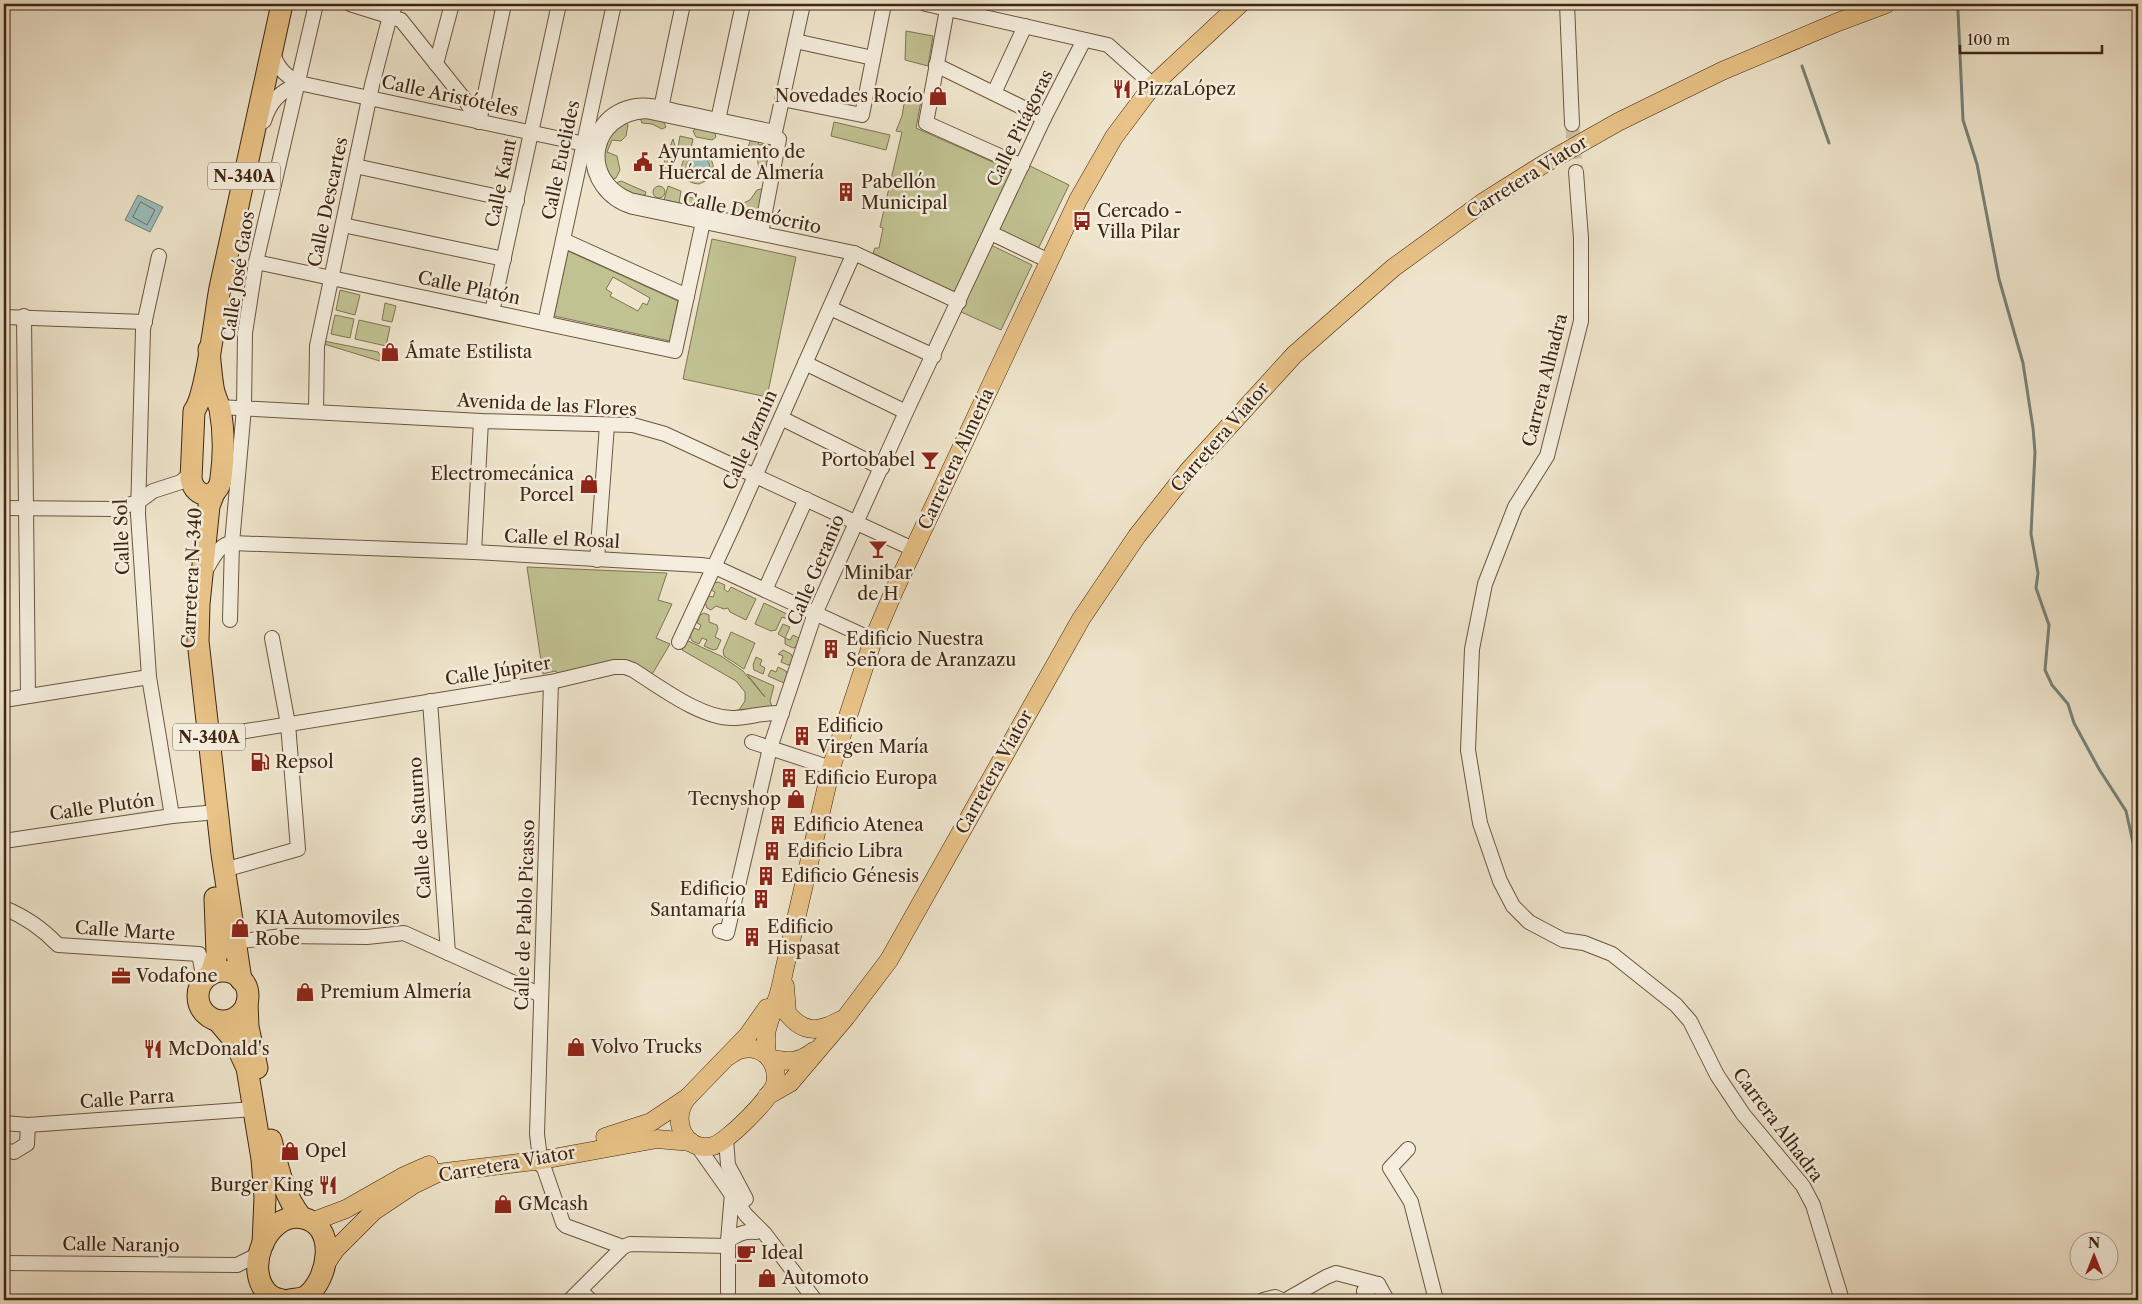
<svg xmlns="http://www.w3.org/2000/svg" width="2142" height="1304" viewBox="0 0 2142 1304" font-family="'Libre Caslon Text',serif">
	<rect width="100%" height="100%" fill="#efe5cc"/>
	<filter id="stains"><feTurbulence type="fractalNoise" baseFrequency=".004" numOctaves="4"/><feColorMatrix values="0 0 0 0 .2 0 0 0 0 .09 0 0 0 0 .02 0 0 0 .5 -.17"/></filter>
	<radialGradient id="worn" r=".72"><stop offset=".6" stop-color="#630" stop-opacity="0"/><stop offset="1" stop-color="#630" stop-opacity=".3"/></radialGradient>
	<g fill="#c1c292" stroke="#807452" fill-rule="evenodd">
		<path d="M906 31 933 36 928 66 905 60Z"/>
		<path d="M905 98 921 101 916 128 1004 167 1015 168 955 293 873 253 875 248H879L883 228 880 227 902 132 896 131 902 116Z"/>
		<path d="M642 116 663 121 666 127 662 129 652 124 642 123 640 118Z"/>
		<path d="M834 122 890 135 886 150 831 136Z"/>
		<path d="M626 123 628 125 626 136 621 141 612 140 607 152 617 156 620 170 616 178 611 180C604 166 600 148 610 134 613 130 621 126 626 123Z"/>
		<path d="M696 128 714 131 716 137 712 140 696 137 693 131Z"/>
		<path d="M680 136 693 139 691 149 684 147 682 153 677 152Z"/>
		<path d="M673 139 675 146 668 158 664 177 657 181Z"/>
		<path d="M751 139 758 141 759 145 773 143 767 175 760 173 757 158 748 147Z"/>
		<path d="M698 151C712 154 717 166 710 179L699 184C676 183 676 154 698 151Z"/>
		<path d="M1028 165 1069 185 1038 249 998 231Z"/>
		<path d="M621 181 646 192 645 195C634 197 624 192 616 183Z"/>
		<circle cx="659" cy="192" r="6"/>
		<path d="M668 186 681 191 679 203 664 200Z"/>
		<path d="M761 189 764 191 757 221 734 216 735 207 750 200 757 190Z"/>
		<path d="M689 197 700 200 701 206 698 208 687 205 686 200Z"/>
		<path d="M712 239 796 257 767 397 683 379Z"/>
		<path d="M991 245 1032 265 1001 330 959 311Z"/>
		<path d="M568 251 678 301 670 341 554 316ZM613 277 650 298 647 305 643 303 638 311 610 296 612 293 606 289Z"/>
		<path d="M340 290 360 295 355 315 336 310Z"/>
		<path d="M385 303 396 306 392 322 382 320Z"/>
		<path d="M335 315 354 319 350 338 331 334Z"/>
		<path d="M359 320 390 327 386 346 355 339Z"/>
		<path d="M324 341 378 352 383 359V362L324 344Z"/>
		<path d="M527 567 667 573 658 600 672 604 656 638 670 644 651 676 642 671 560 674 555 671 543 674Z"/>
		<path d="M718 582 725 585 724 589 728 592 731 587 756 599 746 620 730 612 728 608 724 609 716 606 711 610 707 608 705 603 709 596 713 597 715 592 711 590 714 583Z"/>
		<path d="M764 603 789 615 787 619 782 617 776 630 771 631 755 624Z"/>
		<path d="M704 613 709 615V622L717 625 718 629 715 637 721 640 717 649 713 650 704 646 707 640 702 638 699 644 692 641 690 636 694 628 699 630 701 625 697 623 700 615Z"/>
		<path d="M783 624 790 627 785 638 790 640 793 635 799 638 796 647 793 648 785 644V638L778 634Z"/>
		<path d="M731 632 755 643 744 669 724 656 723 651Z"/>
		<path d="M686 640 721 656 743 671 765 697 747 674 774 686 770 701 773 709 737 713 745 701V692L736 681 682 650Z"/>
		<path d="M783 650 791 654 793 658 791 664 788 665 781 662 783 656 778 654Z"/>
		<path d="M756 657 762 660 760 665 765 668 763 674 754 670 753 665Z"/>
		<path d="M778 667 786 671 787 674 784 683 768 676 771 670 776 672Z"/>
	</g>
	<g fill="#9abebc" stroke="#768178">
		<circle cx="698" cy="168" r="12"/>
		<path d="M138 195 163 207 150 232 125 220Z"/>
	</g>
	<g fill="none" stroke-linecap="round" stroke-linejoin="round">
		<path stroke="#6c7267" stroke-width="1" d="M141 202 155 210 147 225 133 217Z"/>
		<g stroke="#768178" stroke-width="3">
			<path d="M1955 5 1958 11 1963 120 1977 164 1999 279 2023 363 2033 428 2035 452 2031 534 2038 573 2036 588 2049 625 2045 670 2052 685 2068 704 2074 723 2099 769 2126 811 2138 865"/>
			<path d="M1802 66 1829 143"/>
		</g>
		<path stroke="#ccbfa7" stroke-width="14" stroke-dasharray="14 7" stroke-linecap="butt" d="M1572 124 1576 172"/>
		<g stroke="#6b5640" stroke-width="16">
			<g id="minor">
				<path d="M350 4 401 20 465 100 479 122"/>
				<path d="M803 4 775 132C745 126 715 119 685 113 669 110 652 104 636 106 579 116 579 191 633 207L854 253 959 302"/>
				<path d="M926 4 1108 45 1153 85"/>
				<path d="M948 4 926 123 1022 166"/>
				<path d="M1567 4 1572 124"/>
				<path d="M795 41 873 58"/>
				<path d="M272 51C277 67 284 75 299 83L594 146"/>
				<path d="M436 64 452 4"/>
				<path d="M936 65 1044 118"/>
				<path d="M994 93 1025 26"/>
				<path d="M782 99 862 115 884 4"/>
				<path d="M661 108 683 4"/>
				<path d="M646 111 779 139 762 228 630 200C579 179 591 114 646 111Z"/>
				<path d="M718 120 743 4"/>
				<path d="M264 121C270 101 280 92 299 83"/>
				<path d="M479 122 504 4"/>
				<path d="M355 166 517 201"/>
				<path d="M1576 172 1581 238V321L1547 456 1515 507 1485 584 1472 649 1468 750 1480 823 1500 881 1513 906 1529 922 1563 940 1584 943 1612 954 1676 1005 1690 1021 1717 1075 1743 1114 1803 1186 1813 1205 1842 1300"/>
				<path d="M343 225 504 259"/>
				<path d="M991 233 1049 261"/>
				<path d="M563 240 687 296"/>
				<path d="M159 256 143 329 138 514 149 677 172 816"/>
				<path d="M256 262 675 351 703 222"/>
				<path d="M830 308 934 356"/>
				<path d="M492 312 559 4"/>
				<path d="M24 316 28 696"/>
				<path d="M4 317 145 322"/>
				<path d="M545 323 614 4"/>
				<path d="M805 363 906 412"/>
				<path d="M219 407 481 421 633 425 665 434 913 549"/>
				<path d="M316 412 317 346 372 85 390 16 396 4"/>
				<path d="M781 418 882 468"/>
				<path d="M4 508 115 509 138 502 153 491 181 482 191 473"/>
				<path d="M474 552 481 421"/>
				<path d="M597 560 607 425"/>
				<path d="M205 571C212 561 218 544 232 543L474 552 701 565 715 567 873 640"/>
				<path d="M765 590 806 499"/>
				<path d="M230 620 232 543 244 408 245 333 256 262 316 4"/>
				<path d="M679 642 733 526 854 253"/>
				<path d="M4 700 149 677"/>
				<path d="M430 701 448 953"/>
				<path d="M209 737 551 682 614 667H625L633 670C660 687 703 720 735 718 751 717 766 712 782 713"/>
				<path d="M752 742 831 768"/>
				<path d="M4 841 172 816 206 813"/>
				<path d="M224 870 298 849 288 724 272 638"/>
				<path d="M4 908C26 917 42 928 58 945L199 954 204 980"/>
				<path d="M720 931 727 933 770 748 814 616 906 412 1044 118 1084 40"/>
				<path d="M234 942 282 936 367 937 404 933 541 995"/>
				<path d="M4 1123 28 1125 254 1109"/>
				<path d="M726 1139 728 1165 746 1199"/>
				<path d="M696 1144 746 1215 765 1234 815 1300"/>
				<path d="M1408 1149 1390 1168 1411 1202 1436 1300"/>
				<path d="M4 1150 14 1152 27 1144 28 1125"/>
				<path d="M539 1150 537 1134 551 682"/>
				<path d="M536 1160 544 1168 563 1223 566 1226 623 1247 630 1244 728 1246"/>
				<path d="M728 1241C738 1234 744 1231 756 1232"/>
				<path d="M4 1263 237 1265 261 1253"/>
				<path d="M1378 1284 1387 1300"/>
				<path d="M581 1291 590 1300"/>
				<path d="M570 1300 623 1247"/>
				<path d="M728 1300V1241L732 1193"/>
				<path d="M1263 1300 1275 1297 1282 1300"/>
				<path d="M1286 1300 1326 1277 1336 1273 1378 1284"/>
				<path d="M1369 1300 1364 1291 1378 1284"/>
			</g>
		</g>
		<g stroke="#3f2612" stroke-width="19">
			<g id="major">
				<path d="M785 986 787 1013C804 1034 819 1032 841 1020"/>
				<path d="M767 1055C764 1027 768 1027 776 1002 780 992 782 981 784 971L831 768 873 640 894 591 1078 200 1114 137 1153 85 1240 4"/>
				<path d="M729 1056C741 1046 759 1045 770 1059 775 1066 777 1075 775 1084 771 1098 727 1142 713 1146 684 1153 670 1119 687 1098L748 1035 767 1008"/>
				<path d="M770 1059C789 1062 799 1063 814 1051"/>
				<path d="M767 1096 790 1083 846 1017 889 960 1081 619 1137 536 1189 470 1294 355 1393 268 1485 201 1544 164 1618 122 1722 71 1838 22 1886 4"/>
				<path d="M605 1137 651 1122 687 1098"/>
				<path d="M314 1221 346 1209 404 1176 429 1165"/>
				<path d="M325 1265 336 1249 374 1211 413 1185 438 1173 542 1160 657 1139 691 1142"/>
			</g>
		</g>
		<g stroke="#3f2612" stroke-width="23">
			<g id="highway">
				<path d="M209 349C210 362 211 375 213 387 214 395 218 402 220 409 224 431 224 456 221 478 219 500 195 500 191 479L194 411C207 394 215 314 220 288L282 4"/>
				<path d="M214 493 209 506 199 604 198 641 222 854 241 980"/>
				<circle cx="223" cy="996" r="25"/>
				<path d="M211 974 217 954 215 898"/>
				<path d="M247 1002 248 1027 257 1068"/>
				<path d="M218 1021 234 1040 247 1068 262 1159 265 1197 263 1244"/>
				<path d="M271 1140C278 1168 283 1194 301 1217"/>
				<path d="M282 1300C278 1299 274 1298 271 1296 241 1274 266 1210 303 1218 338 1226 329 1281 305 1297 301 1299 294 1299 290 1300"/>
			</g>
		</g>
		<use href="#minor" stroke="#f5eede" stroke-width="14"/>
		<use href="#major" stroke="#e8c286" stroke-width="18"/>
		<use href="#highway" stroke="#e8c286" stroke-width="21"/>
	</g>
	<defs>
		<g id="restaurant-bare" transform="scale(1.5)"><path d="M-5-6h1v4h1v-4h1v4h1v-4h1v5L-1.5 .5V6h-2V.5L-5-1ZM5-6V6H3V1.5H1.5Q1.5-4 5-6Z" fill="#8f2418" stroke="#f5eede" stroke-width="2.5" paint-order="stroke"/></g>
		<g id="shop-bare" transform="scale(1.5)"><path d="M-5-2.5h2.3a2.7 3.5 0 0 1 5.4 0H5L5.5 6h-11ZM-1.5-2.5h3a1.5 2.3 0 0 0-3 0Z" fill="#8f2418" stroke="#f5eede" stroke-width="2.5" paint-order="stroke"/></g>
		<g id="civic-bare" transform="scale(1.5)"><path d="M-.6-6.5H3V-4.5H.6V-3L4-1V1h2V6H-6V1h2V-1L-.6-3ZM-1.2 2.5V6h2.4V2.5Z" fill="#8f2418" stroke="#f5eede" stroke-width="2.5" paint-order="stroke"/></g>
		<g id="building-bare" transform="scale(1.5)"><path d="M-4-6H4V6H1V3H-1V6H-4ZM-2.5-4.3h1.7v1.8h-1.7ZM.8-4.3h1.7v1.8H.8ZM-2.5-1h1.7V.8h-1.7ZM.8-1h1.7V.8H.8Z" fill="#8f2418" stroke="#f5eede" stroke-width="2.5" paint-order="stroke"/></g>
		<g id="bus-bare" transform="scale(1.5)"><path d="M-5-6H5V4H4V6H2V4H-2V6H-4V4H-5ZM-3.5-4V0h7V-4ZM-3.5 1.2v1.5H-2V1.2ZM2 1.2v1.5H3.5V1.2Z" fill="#8f2418" stroke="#f5eede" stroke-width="2.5" paint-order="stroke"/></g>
		<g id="bar-bare" transform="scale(1.5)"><path d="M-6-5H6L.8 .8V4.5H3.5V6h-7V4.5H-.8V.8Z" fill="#8f2418" stroke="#f5eede" stroke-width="2.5" paint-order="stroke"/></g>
		<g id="fuel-bare" transform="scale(1.5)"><path d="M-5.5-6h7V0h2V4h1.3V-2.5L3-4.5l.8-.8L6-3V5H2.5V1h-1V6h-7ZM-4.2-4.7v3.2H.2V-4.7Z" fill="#8f2418" stroke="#f5eede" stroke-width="2.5" paint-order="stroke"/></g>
		<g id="office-bare" transform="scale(1.5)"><path d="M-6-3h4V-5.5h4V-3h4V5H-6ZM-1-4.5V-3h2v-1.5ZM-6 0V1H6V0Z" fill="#8f2418" stroke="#f5eede" stroke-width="2.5" paint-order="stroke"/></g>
		<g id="cafe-bare" transform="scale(1.5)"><path d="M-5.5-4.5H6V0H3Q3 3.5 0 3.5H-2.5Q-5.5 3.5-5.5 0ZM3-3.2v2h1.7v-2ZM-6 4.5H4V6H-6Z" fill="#8f2418" stroke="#f5eede" stroke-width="2.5" paint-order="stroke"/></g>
	</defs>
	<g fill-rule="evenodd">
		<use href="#restaurant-bare" x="1122" y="89"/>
		<use href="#shop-bare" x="938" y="96"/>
		<use href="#civic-bare" x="643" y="162"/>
		<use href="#building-bare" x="846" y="192"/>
		<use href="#bus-bare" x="1082" y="221"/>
		<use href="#shop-bare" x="390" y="352"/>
		<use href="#bar-bare" x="930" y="460"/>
		<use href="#shop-bare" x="589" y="484"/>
		<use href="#bar-bare" x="878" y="549"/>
		<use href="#building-bare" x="831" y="649"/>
		<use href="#building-bare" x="802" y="736"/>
		<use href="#fuel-bare" x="260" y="762"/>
		<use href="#building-bare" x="789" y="778"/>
		<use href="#shop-bare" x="796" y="799"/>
		<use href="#building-bare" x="778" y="825"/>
		<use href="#building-bare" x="772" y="851"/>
		<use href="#building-bare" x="766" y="876"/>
		<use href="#building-bare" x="761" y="899"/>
		<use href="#shop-bare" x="240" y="928"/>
		<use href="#building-bare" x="752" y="937"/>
		<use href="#office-bare" x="121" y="976"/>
		<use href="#shop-bare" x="305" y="992"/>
		<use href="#shop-bare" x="576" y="1047"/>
		<use href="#restaurant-bare" x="153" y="1049"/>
		<use href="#shop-bare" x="290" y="1151"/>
		<use href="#restaurant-bare" x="328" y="1185"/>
		<use href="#shop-bare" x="503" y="1204"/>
		<use href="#cafe-bare" x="746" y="1253"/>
		<use href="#shop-bare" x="767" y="1278"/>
	</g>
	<g text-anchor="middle" stroke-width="5" stroke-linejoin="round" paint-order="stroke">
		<g fill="#f5eede" stroke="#76624f" stroke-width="1">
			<rect x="208" y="162.5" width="72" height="27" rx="4"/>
			<rect x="173" y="723.5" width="72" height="27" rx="4"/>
		</g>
		<g font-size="16" font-weight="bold" fill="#3f2612">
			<text x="244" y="182">N-340A</text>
			<text x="209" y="743">N-340A</text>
		</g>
		<g font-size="18" fill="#3f2612" stroke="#f5eede" text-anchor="start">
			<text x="1137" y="95">PizzaLópez</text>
			<text x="923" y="102" text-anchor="end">Novedades Rocío</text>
			<text x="658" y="158">Ayuntamiento de<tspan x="658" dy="21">Huércal de Almería</tspan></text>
			<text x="861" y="188">Pabellón<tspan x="861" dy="21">Municipal</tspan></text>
			<text x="1097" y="217">Cercado -<tspan x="1097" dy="21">Villa Pilar</tspan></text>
			<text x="405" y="358">Ámate Estilista</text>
			<text x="915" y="466" text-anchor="end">Portobabel</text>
			<text x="574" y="480" text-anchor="end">Electromecánica<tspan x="574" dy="21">Porcel</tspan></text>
			<text x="878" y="579" text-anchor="middle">Minibar<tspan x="878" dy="21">de H</tspan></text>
			<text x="846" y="645">Edificio Nuestra<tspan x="846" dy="21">Señora de Aranzazu</tspan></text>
			<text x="817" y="732">Edificio<tspan x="817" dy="21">Virgen María</tspan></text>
			<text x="275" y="768">Repsol</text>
			<text x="804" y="784">Edificio Europa</text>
			<text x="781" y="805" text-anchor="end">Tecnyshop</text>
			<text x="793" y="831">Edificio Atenea</text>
			<text x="787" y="857">Edificio Libra</text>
			<text x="781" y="882">Edificio Génesis</text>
			<text x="746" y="895" text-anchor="end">Edificio<tspan x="746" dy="21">Santamaría</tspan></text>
			<text x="255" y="924">KIA Automoviles<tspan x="255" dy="21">Robe</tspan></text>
			<text x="767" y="933">Edificio<tspan x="767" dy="21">Hispasat</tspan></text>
			<text x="136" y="982">Vodafone</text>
			<text x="320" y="998">Premium Almería</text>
			<text x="591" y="1053">Volvo Trucks</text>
			<text x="168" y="1055">McDonald's</text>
			<text x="305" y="1157">Opel</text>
			<text x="313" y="1191" text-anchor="end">Burger King</text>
			<text x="518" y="1210">GMcash</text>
			<text x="761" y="1259">Ideal</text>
			<text x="782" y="1284">Automoto</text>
		</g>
		<g font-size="18" fill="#3f2612" stroke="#f5eede">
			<text transform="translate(450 96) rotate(12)" y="6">Calle Aristóteles</text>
			<text transform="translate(1020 128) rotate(-64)" y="6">Calle Pitágoras</text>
			<text transform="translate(561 160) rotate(-78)" y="6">Calle Euclides</text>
			<text transform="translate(1527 177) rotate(-32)" y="6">Carretera Viator</text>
			<text transform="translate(501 183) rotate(-78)" y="6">Calle Kant</text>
			<text transform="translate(328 202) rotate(-78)" y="6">Calle Descartes</text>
			<text transform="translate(752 213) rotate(12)" y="6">Calle Demócrito</text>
			<text transform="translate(238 276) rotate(-81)" y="6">Calle José Gaos</text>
			<text transform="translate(469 288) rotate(12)" y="6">Calle Platón</text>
			<text transform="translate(1545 380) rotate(-76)" y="6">Carrera Alhadra</text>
			<text transform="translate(547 405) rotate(3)" y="6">Avenida de las Flores</text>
			<text transform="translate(1220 437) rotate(-49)" y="6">Carretera Viator</text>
			<text transform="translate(750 440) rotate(-66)" y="6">Calle Jazmín</text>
			<text transform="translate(956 459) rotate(-65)" y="6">Carretera Almería</text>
			<text transform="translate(122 537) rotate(-92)" y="6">Calle Sol</text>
			<text transform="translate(562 539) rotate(3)" y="6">Calle el Rosal</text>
			<text transform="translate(816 570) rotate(-67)" y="6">Calle Geranio</text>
			<text transform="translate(192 578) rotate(-87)" y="6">Carretera N-340</text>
			<text transform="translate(498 671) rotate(-9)" y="6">Calle Júpiter</text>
			<text transform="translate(994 772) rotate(-61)" y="6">Carretera Viator</text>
			<text transform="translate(102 807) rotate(-8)" y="6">Calle Plutón</text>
			<text transform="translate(420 828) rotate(-94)" y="6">Calle de Saturno</text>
			<text transform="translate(525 915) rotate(-88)" y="6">Calle de Pablo Picasso</text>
			<text transform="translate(125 931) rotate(4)" y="6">Calle Marte</text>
			<text transform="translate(127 1099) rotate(-4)" y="6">Calle Parra</text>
			<text transform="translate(1778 1125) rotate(53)" y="6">Carrera Alhadra</text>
			<text transform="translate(507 1164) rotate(-10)" y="6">Carretera Viator</text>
			<text transform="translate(121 1245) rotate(1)" y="6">Calle Naranjo</text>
		</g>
	</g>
	<rect width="2142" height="1304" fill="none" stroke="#efe5cc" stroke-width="20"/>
	<rect x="5" y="5" width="2132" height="1294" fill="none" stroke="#3f2612" stroke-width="2.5"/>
	<rect x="10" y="10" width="2122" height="1284" fill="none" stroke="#3f2612"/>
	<g transform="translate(2094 1256)"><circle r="24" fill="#f5eede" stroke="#ac9e8c"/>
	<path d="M0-4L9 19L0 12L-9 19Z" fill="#8f2418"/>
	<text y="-8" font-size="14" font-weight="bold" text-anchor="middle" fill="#3f2612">N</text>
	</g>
	<path d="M1960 45v8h142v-8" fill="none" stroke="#3f2612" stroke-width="2.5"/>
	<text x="1967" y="45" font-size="15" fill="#3f2612" stroke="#f5eede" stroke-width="4" paint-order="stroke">100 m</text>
	<rect width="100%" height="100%" filter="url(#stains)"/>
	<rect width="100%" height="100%" fill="url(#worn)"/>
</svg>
